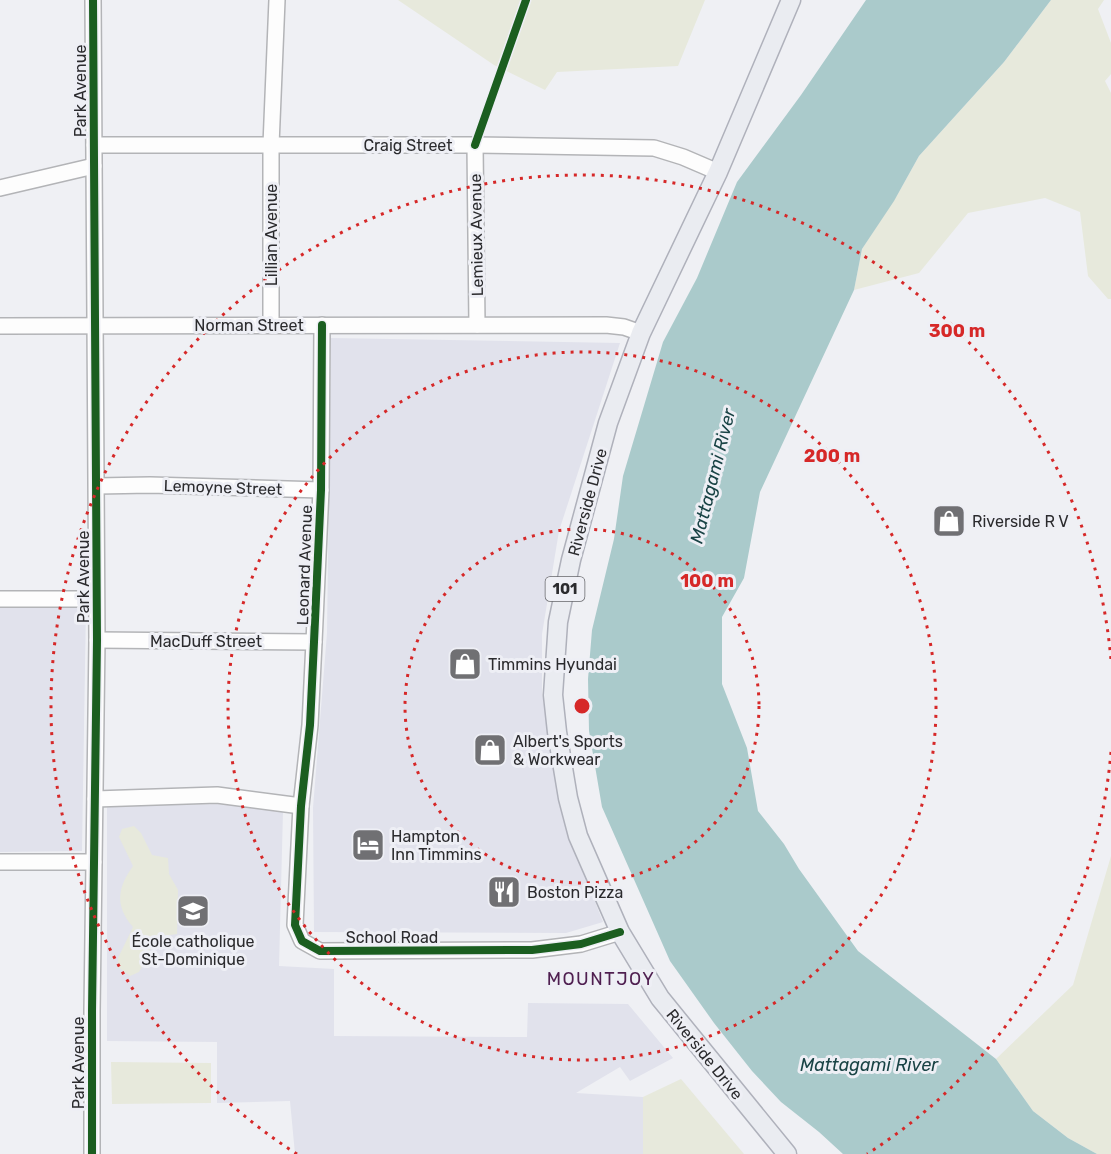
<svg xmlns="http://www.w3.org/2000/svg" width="1111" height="1154" viewBox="0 0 1111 1154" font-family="Rubik,sans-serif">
	<rect width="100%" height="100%" fill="#eff0f4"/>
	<g fill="#e1e2ec">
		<path d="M331 338 620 343 559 531 542 634V693L563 820 603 922 566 933 314 932 313 808 327 633Z"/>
		<path d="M0 607H86L82 851 0 852Z"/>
		<path d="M243 804 283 811 279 966 334 969V1036L527 1037 528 1003 628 1004 673 1058 630 1081 620 1067 576 1093 643 1097V1154H295L290 1101 217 1103V1042L107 1041V805Z"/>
	</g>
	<g fill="#e7e9dc">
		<path d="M398 0H705L678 66 557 72 545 90 494 65Z"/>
		<path d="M1051 0H1104L1098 9 1111 43V74L1105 81 1111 93V299H1108L1088 276 1080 212 1045 198 968 213 919 273 854 290 862 249 899 192 919 156 1004 62Z"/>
		<path d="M134 826 141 833 152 855 168 858 169 874 178 890 177 934 157 937 139 972 130 976 118 967V958L133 927C114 905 118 887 133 866L119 837 122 829Z"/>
		<path d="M1111 856V1154H1097L1068 1138 1033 1111 996 1059 1073 985Z"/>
		<path d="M111 1062 211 1063V1103L112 1104Z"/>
		<path d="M681 1079 744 1154H643V1097Z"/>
	</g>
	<path fill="#aacacb" d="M866 0H1051L1004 62 919 156 894 201 862 249 854 290 760 492 744 578 722 617V684L747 748 758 811 784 844 799 869 858 951 996 1059 1033 1111 1068 1138 1097 1154H843L819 1132 781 1102 752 1071 714 1023 670 961 602 807 589 731 588 679 592 630 614 539 623 476 663 342 697 278 737 182 801 95Z"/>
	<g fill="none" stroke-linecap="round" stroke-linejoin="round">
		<g stroke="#b3b4b7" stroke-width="18">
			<g id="minor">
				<path d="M94 145H475L654 148 683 157 718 172"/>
				<path d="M475 145 477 325"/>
				<path d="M0 188 94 166"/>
				<path d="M271 325V145L277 0"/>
				<path d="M322 325 321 490 314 642 310 725 301 806 295 925 302 941 320 951 532 950 581 944 620 932"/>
				<path d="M0 326 606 325 624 327 641 333"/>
				<path d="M97 486 150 485 321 490"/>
				<path d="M0 599H96"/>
				<path d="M97 640 314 642"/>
				<path d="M95 799 217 795 301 806"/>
				<path d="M0 862H94"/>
				<path d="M92 1154V1011L97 640 93 0"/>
			</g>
		</g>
		<g stroke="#afb1bb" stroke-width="21">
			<path id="major" d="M787 1154 660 998 620 932 578 836 568 798 557 732 553 695 558 622 571 560 608 423 641 333 718 172 791 0"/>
		</g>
		<use href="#minor" stroke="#fdfdfd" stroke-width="15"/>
		<use href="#major" stroke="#eaecf1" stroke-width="18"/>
		<g stroke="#eeeff5" stroke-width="11">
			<g id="cycleway">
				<path d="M475 145 526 0"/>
				<path d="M322 325 321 490 314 642 310 725 301 806 295 925 302 941 320 951 532 950 581 944 620 932"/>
				<path d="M92 1154V1011L97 640 93 0"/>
			</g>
		</g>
		<use href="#cycleway" stroke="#1b5e20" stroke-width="8"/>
	</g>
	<g fill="none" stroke="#d62828" stroke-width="3" stroke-dasharray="3 6">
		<circle cx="582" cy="706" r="177"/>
		<circle cx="582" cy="706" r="354"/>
		<path d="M1111 752A531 531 0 0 1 867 1154M297 1154A531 531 0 1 1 1111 660"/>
	</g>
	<defs>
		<g id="shop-square" transform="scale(1.725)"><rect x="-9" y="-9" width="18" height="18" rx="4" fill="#707073" stroke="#eeeff5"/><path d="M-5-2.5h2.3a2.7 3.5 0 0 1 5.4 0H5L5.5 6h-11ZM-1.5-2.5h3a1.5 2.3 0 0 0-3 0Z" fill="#fff"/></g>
		<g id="hotel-square" transform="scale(1.725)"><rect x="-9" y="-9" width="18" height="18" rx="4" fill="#707073" stroke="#eeeff5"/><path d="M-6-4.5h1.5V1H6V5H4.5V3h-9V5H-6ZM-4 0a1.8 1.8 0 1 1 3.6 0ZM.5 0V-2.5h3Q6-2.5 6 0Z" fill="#fff"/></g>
		<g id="restaurant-square" transform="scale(1.725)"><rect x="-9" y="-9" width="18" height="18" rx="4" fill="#707073" stroke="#eeeff5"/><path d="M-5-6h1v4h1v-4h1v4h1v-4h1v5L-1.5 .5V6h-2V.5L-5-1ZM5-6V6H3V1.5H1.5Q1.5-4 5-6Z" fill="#fff"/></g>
		<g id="school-square" transform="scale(1.725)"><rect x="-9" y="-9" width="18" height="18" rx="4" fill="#707073" stroke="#eeeff5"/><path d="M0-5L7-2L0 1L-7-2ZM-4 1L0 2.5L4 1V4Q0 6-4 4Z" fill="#fff"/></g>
	</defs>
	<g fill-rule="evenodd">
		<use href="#shop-square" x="949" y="521"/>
		<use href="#shop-square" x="465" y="664"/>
		<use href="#shop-square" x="490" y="750"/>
		<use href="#hotel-square" x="368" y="845"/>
		<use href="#restaurant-square" x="504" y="892"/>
		<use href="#school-square" x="193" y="911"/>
	</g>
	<g text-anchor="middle" stroke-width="6" stroke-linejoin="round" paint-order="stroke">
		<rect fill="#eeeff5" stroke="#66666a" stroke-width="1.5" x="545.5" y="577" width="39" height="24" rx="4.5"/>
		<g font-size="15" font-weight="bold" fill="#2b2b2e">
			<text x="565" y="594">101</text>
		</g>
		<g font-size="16" fill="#2b2b2e" stroke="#eeeff5">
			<text transform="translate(80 91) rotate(-90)" y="6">Park Avenue</text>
			<text x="408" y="151">Craig Street</text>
			<text transform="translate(271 235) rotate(-90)" y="6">Lillian Avenue</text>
			<text transform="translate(476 235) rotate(-91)" y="6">Lemieux Avenue</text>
			<text x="249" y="331">Norman Street</text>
			<text transform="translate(223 487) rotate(2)" y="6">Lemoyne Street</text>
			<text transform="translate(587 502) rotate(-75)" y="6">Riverside Drive</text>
			<text transform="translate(304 565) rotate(-88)" y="6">Leonard Avenue</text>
			<text transform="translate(83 577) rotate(-90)" y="6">Park Avenue</text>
			<text x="206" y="647">MacDuff Street</text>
			<text x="392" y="943">School Road</text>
			<text transform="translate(705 1054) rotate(51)" y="6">Riverside Drive</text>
			<text transform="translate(78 1063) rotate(-90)" y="6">Park Avenue</text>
		</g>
		<g font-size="16" fill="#2b2b2e" stroke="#eeeff5" text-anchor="start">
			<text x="972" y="527">Riverside R V</text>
			<text x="488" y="670">Timmins Hyundai</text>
			<text x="513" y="747">Albert's Sports<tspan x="513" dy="18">&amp; Workwear</tspan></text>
			<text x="391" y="842">Hampton<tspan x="391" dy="18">Inn Timmins</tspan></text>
			<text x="527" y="898">Boston Pizza</text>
			<text x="193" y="947" text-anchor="middle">École catholique<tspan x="193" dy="18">St-Dominique</tspan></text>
		</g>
		<g font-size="18" font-style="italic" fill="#194345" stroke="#eeeff5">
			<text transform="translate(713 476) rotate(-76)" y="6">Mattagami River</text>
			<text x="869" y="1071">Mattagami River</text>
		</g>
		<g font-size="18" letter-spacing="1.5" fill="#4f1f50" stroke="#eeeff5">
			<text x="601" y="985">MOUNTJOY</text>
		</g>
	</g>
	<circle cx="582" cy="706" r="9" fill="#d62828" stroke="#eeeff5" stroke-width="3"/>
	<g font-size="18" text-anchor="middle" font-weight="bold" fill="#d62828" stroke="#eeeff5" stroke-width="6" stroke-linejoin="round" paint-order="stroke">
		<text x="957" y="337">300 m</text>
		<text x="832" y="462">200 m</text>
		<text x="707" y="587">100 m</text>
	</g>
</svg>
